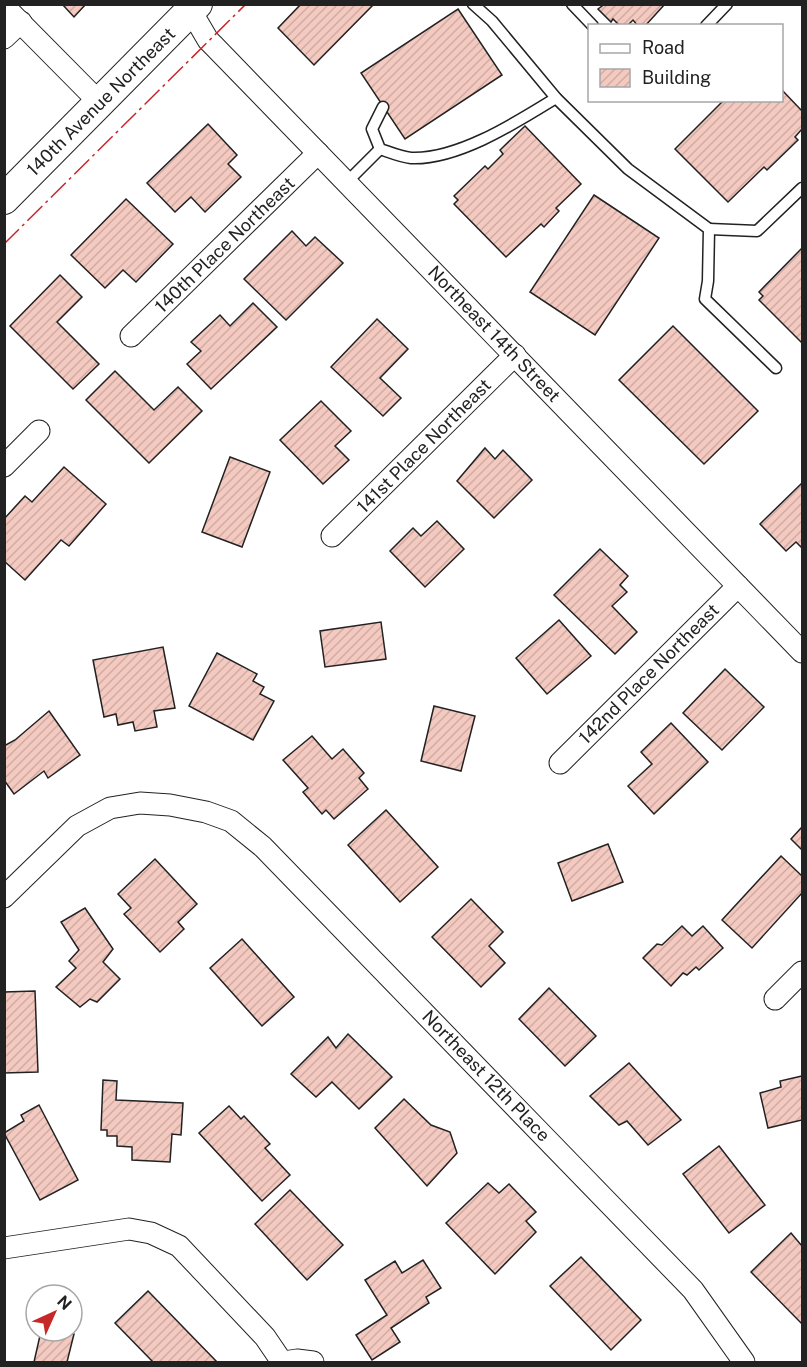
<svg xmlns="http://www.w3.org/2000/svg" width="807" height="1367" viewBox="0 0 807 1367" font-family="'Public Sans',sans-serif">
	<defs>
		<pattern id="building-hatch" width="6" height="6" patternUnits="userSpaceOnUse" patternTransform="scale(1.5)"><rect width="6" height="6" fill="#f3c9c0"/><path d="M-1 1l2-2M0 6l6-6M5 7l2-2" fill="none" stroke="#d0aca5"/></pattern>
	</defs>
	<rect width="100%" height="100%" fill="#fff"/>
	<g fill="url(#building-hatch)" stroke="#222" stroke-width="1.5">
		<path d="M62 4H86L74 17Z"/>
		<path d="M301 4H374L314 65 278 28Z"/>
		<path d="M600 4H665L645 26H638L633 20 627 26H620L613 19 611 22 598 9 602 6Z"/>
		<path d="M458 9 502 75 405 139 361 73Z"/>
		<path d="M782 90 802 111V129L795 137 798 140 767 170 764 167 728 202 675 149 724 100H782Z"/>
		<path d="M208 124 237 155 228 164 241 177 205 212 191 197 175 212 147 183Z"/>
		<path d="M525 126 581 184 556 208 559 211 544 227 541 224 506 257 454 204 458 200 454 196 485 166 488 169 503 154 500 150Z"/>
		<path d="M594 195 659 238 595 335 530 292Z"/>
		<path d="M126 199 173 244 136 282 123 270 105 288 71 255Z"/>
		<path d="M292 231 306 246 315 237 343 263 286 320 244 279Z"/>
		<path d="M802 248V343L759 300 763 296 759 292Z"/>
		<path d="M60 275 82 297 57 322 99 364 73 389 10 326Z"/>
		<path d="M253 303 277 327 211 389 187 364 201 351 191 342 220 315 230 326Z"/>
		<path d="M377 319 408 349 380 378 401 398 383 416 331 367Z"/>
		<path d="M673 326 758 411 704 464 619 380Z"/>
		<path d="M115 371 154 410 178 387 202 411 149 463 86 400Z"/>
		<path d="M321 401 351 431 335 446 349 460 323 484 280 440Z"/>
		<path d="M485 448 495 459 503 450 532 480 494 518 457 481Z"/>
		<path d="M230 457 270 472 242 547 202 532Z"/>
		<path d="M64 467 106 504 69 546 61 540 25 580 4 561V519L25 496 32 502Z"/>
		<path d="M802 483V545L801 547 796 542 786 551 760 524Z"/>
		<path d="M437 521 464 549 425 587 390 551 413 528 421 536Z"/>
		<path d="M600 549 628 576 620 585 627 592 612 606 637 632 615 654 554 595Z"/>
		<path d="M559 620 591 656 547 694 516 658Z"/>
		<path d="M381 622 386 659 325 667 320 631Z"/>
		<path d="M163 647 175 708 154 711 157 727 135 731 133 722 118 725 116 714 104 717 93 660Z"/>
		<path d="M217 653 257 674 253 681 264 687 260 694 274 701 253 740 189 706Z"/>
		<path d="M725 669 764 707 722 750 683 713Z"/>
		<path d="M434 706 475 716 461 771 421 761Z"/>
		<path d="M49 711 80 755 48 778 44 771 14 794 4 780V746L15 740Z"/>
		<path d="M671 723 708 762 654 814 628 786 652 764 641 752Z"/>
		<path d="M312 736 332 759 343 749 364 773 359 778 368 789 334 819 326 810 322 814 303 792 308 788 283 760Z"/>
		<path d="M386 810 438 867 400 902 348 845Z"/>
		<path d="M802 827V850L791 839Z"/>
		<path d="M608 844 623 882 572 901 558 863Z"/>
		<path d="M781 856 802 876V893L752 948 722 920Z"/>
		<path d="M155 859 197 904 178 922 184 929 160 952 124 914 131 908 118 894Z"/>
		<path d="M471 899 503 932 489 946 505 963 481 987 432 937Z"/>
		<path d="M85 908 113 949 103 962 120 979 97 1002 90 999 80 1007 56 987 76 968 69 961 79 950 61 922Z"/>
		<path d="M682 926 692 936 703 926 723 948 699 970 696 967 687 975 683 973 671 986 643 958 657 944 662 945Z"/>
		<path d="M242 939 294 997 262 1026 210 968Z"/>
		<path d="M549 988 596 1036 565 1066 519 1019Z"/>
		<path d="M35 991 38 1072 4 1073V992Z"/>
		<path d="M348 1034 392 1077 359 1109 332 1082 316 1097 291 1074 328 1037 336 1048Z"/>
		<path d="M629 1063 681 1120 648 1145 627 1121 619 1125 590 1096Z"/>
		<path d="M802 1076V1120L768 1128 760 1093 781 1087 780 1081Z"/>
		<path d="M103 1080 117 1081 116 1100 183 1103 181 1135 172 1134 170 1162 132 1160V1147L117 1146V1136H107V1130H101Z"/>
		<path d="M404 1099 431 1125 450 1132 457 1153 427 1186 375 1128Z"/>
		<path d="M39 1105 78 1180 40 1200 4 1133 24 1121 21 1115Z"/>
		<path d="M229 1106 241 1119 244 1116 270 1144 265 1148 290 1175 262 1201 199 1133Z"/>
		<path d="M719 1146 765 1205 729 1233 683 1174Z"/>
		<path d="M488 1183 499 1193 509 1184 536 1212 526 1221 536 1232 495 1274 446 1223Z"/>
		<path d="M290 1190 343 1245 307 1280 255 1224Z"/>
		<path d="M791 1233 802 1246V1324L751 1272Z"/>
		<path d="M581 1257 641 1320 611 1350 550 1286Z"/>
		<path d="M423 1260 441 1288 426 1297 429 1303 391 1328 400 1342 372 1360 356 1335 387 1315 365 1280 395 1261 402 1273Z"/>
		<path d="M148 1291 217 1362H153L115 1323Z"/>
		<path d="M41 1331H63L74 1334 67 1362H34Z"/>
	</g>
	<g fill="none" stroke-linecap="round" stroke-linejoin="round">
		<g stroke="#222" stroke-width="13">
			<g id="lane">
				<path d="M473 4 492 21 556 98 628 169 709 229 708 281 705 299 776 368"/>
				<path d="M572 4 593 26"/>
				<path d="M706 26 727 4"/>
				<path d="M383 107 372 129 380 149C389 152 401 157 411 158 458 160 517 122 556 98"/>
				<path d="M347 182 380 149"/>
				<path d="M709 229 757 231 802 188"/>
			</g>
		</g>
		<g stroke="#222" stroke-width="23">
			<g id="street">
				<path d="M4 6 100 103"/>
				<path d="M191 11 208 40 214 46 802 652"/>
				<path d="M4 38 21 22"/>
				<path d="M131 336 318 153"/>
				<path d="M4 466 39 431"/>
				<path d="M332 536 515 355"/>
				<path d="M560 763 738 586"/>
				<path d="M4 897 77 826 110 808 140 803 170 805 206 812 231 821 263 847 693 1290 744 1362"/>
				<path d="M775 999 802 972"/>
				<path d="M4 1248 129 1229 151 1233 179 1246 265 1337 282 1362"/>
				<path d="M284 1362 297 1360 313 1362"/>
			</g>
		</g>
		<g stroke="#222" stroke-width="32">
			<path id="secondary" d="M4 199 197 4"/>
		</g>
		<use href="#lane" stroke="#fff" stroke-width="10"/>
		<use href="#street" stroke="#fff" stroke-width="21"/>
		<use href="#secondary" stroke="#fff" stroke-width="30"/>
		<path stroke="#c62828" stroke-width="1.5" stroke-dasharray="21 4.5 3 4.5" stroke-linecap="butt" d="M4 244 246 4"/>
	</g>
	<g text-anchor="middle" stroke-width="4.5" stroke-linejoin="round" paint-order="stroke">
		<g font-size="18" fill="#222" stroke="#fff">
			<text transform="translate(101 102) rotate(-45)" y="6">140th Avenue Northeast</text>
			<text transform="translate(225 245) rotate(-44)" y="6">140th Place Northeast</text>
			<text transform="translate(494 334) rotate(46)" y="6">Northeast 14th Street</text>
			<text transform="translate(424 446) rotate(-45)" y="6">141st Place Northeast</text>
			<text transform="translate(649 674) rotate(-45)" y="6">142nd Place Northeast</text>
			<text transform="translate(486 1076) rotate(46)" y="6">Northeast 12th Place</text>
		</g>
	</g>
	<rect width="807" height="1367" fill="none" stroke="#222222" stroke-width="12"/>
	<rect x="588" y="24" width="195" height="78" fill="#ffffff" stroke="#a7a7a7" stroke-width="1.5"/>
	<rect x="600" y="44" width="30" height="9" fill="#ffffff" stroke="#a7a7a7" stroke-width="1.5"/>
	<text x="642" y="54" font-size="18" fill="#222222">Road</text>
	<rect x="600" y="69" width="30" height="18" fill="url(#building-hatch)" stroke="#a7a7a7" stroke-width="1.5"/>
	<text x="642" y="84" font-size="18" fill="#222222">Building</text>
	<g transform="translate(54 1313) rotate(45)"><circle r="28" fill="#ffffff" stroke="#a7a7a7" stroke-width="1.5"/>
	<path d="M0-4.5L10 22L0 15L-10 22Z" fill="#c62828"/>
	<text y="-9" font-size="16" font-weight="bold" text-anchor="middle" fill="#222222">N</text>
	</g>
</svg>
